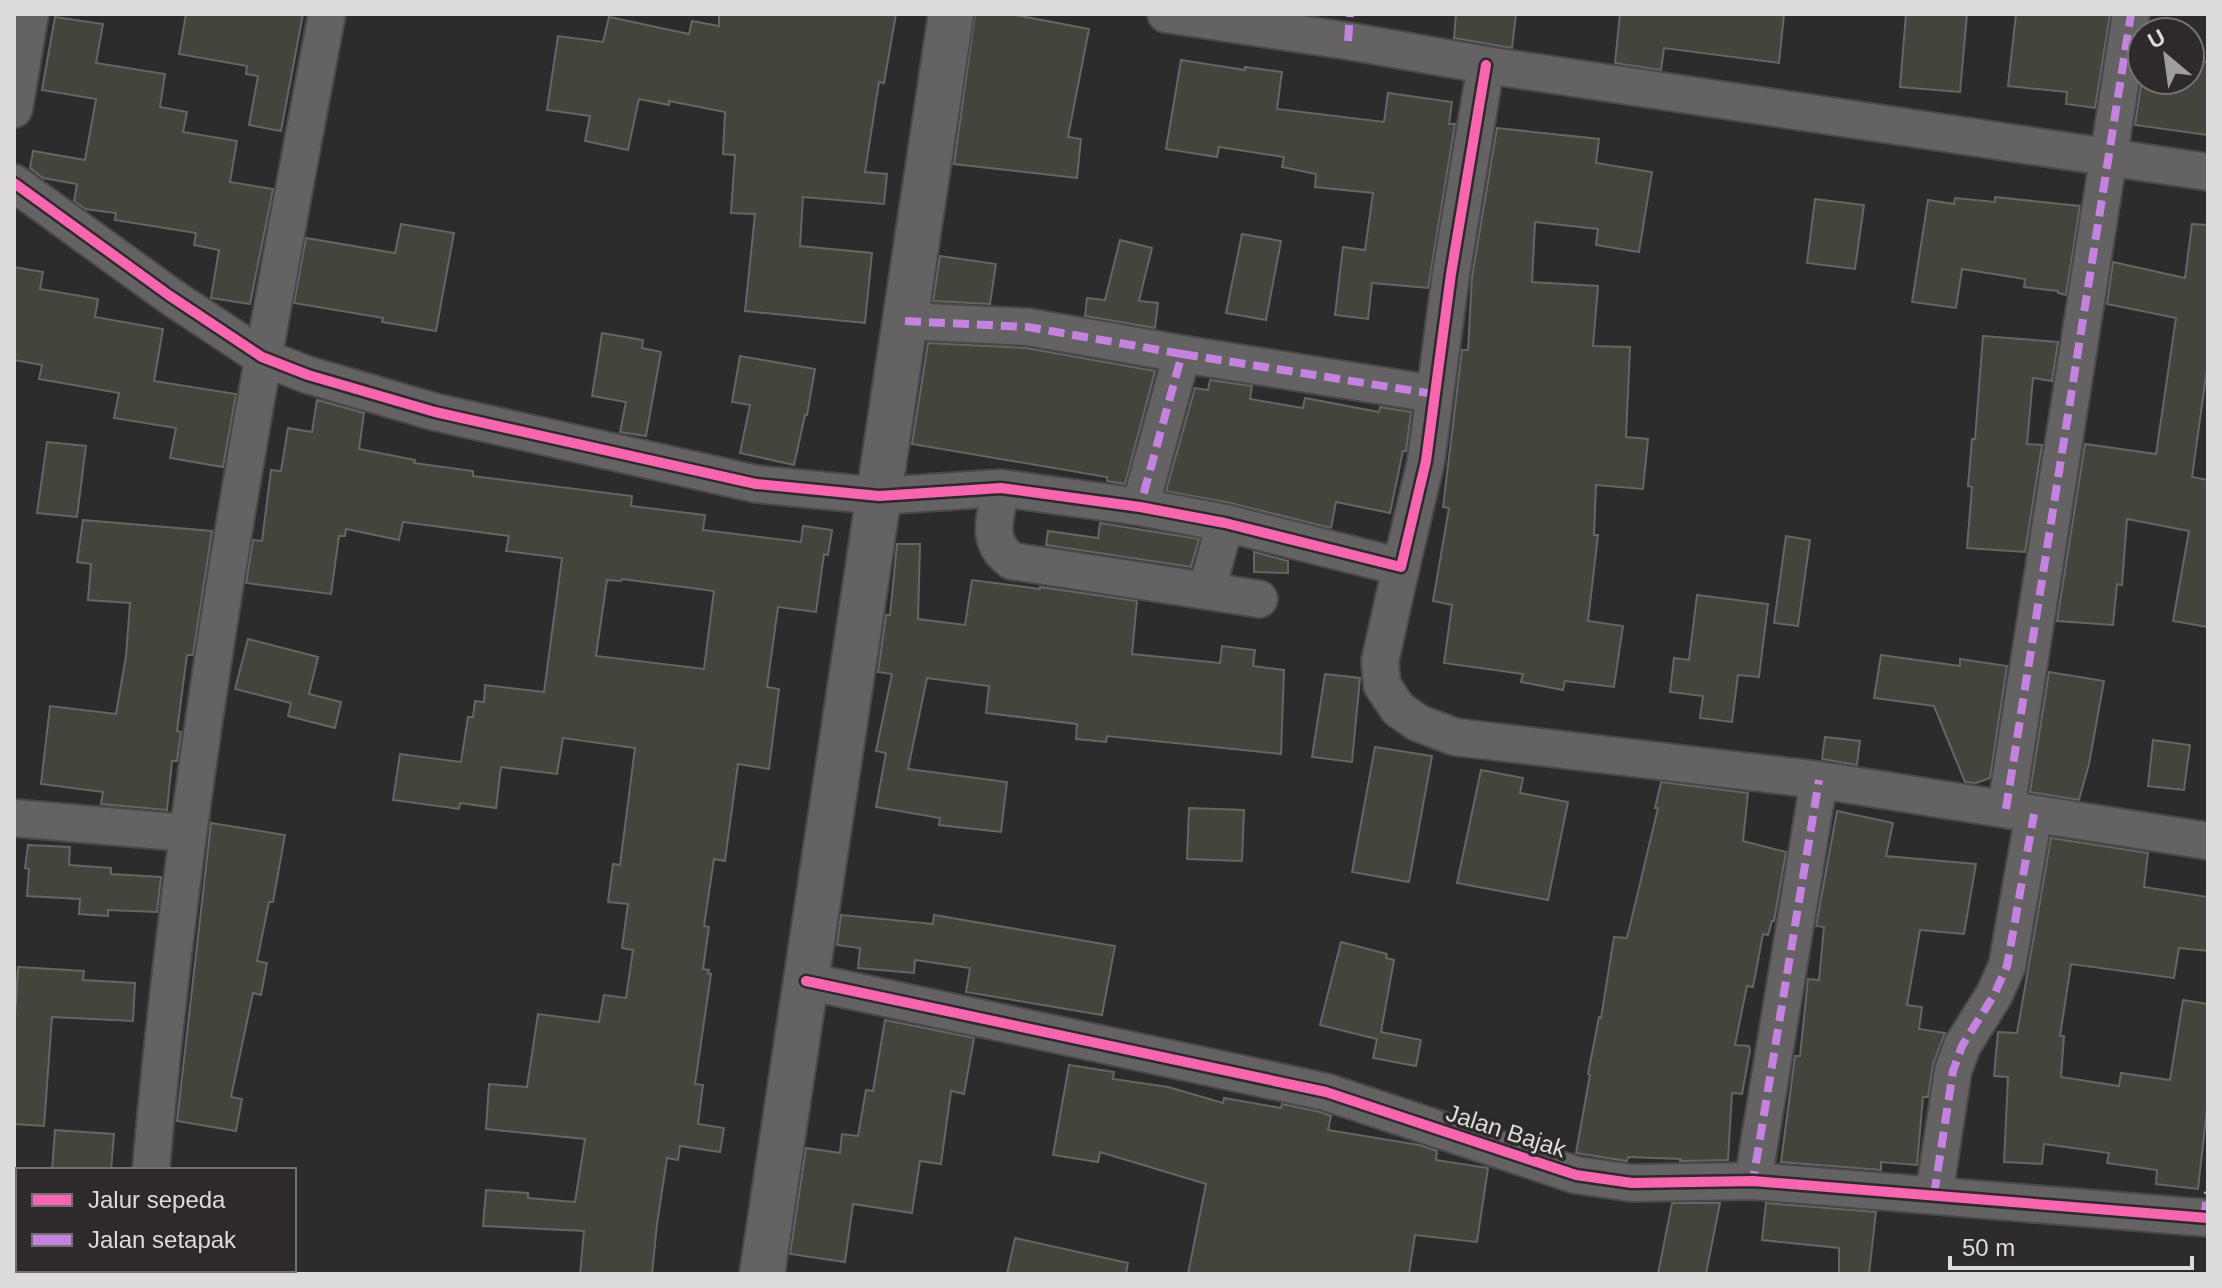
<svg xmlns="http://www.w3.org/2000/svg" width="2222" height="1288" viewBox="0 0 2222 1288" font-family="Arial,sans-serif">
	<rect width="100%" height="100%" fill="#2d2b2c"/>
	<g fill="#43443c" stroke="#666565" stroke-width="2" fill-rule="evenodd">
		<path d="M186 14H303L281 131 249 125 258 76 246 74 247 66 179 54Z"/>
		<path d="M719 14H896L884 83 879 82 865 172 887 174 884 204 803 197 800 246 872 253 865 323 745 311 755 214 731 213 735 155 723 154 725 112 669 101V105L639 99 628 150 585 141 590 116 547 110 558 36 603 42 609 17 689 34 692 21 719 26Z"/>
		<path d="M975 14H1010L1089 29 1068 137 1081 139 1077 178 954 164Z"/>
		<path d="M1456 14H1516L1512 48 1454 38Z"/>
		<path d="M1620 14H1784L1779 63 1664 48 1661 70 1615 63Z"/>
		<path d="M1906 14H1967L1960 92 1900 87Z"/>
		<path d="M2016 14H2110L2095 108 2066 104 2067 92 2008 86Z"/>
		<path d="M55 17 103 24 96 63 165 74 160 107 187 112 183 132 237 141 230 182 273 189 250 304 211 298 219 250 194 245 196 233 115 220 116 213 85 209 74 201 77 184 43 178 30 168 33 151 85 160 96 99 42 90Z"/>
		<path d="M1181 60 1245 70V67L1282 72 1277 109 1384 122 1388 93 1452 102 1449 124H1455L1428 288 1372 283 1368 319 1335 315 1343 247 1365 250 1373 193 1315 187 1316 174 1282 167 1284 157 1219 147 1217 157 1166 149Z"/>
		<path d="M2190 60 2208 62V135L2135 125 2142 79 2190 80Z"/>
		<path d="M1497 128 1599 139 1596 163 1652 172 1639 252 1596 245 1598 229 1535 222 1532 282 1598 286 1593 346 1630 347 1626 437 1648 439 1643 489 1596 485 1594 535H1598L1588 621 1623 626 1614 687 1565 681 1563 690 1521 682 1523 674 1444 663 1452 605 1433 601 1449 508 1443 507 1462 350H1468L1472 277Z"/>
		<path d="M1995 197 2080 206 2066 295 2058 293V291L2024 287 2025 279 1962 269 1956 308 1912 302 1928 200 1954 204 1955 198 1995 202Z"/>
		<path d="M1815 199 1864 205 1855 269 1807 263Z"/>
		<path d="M401 224 454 233 436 331 382 322 383 318 294 303 306 238 395 253Z"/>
		<path d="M2192 224 2208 225V362L2192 477 2208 480V627L2173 621 2189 531 2127 519 2122 585 2117 584 2113 625 2057 621 2085 444 2156 454 2176 318 2107 304 2113 262 2185 278Z"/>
		<path d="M1242 234 1281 241 1266 320 1226 313Z"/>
		<path d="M1120 240 1152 248 1139 301 1158 303 1155 328 1085 316 1087 298 1105 300Z"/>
		<path d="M940 256 996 264 990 304 933 301Z"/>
		<path d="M14 267 43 272 40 289 98 299 95 317 163 329 154 381 236 394 223 467 170 458 176 428 114 418 119 393 39 379 42 365 14 360Z"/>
		<path d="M602 333 643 340 642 348 661 352 646 436 620 432 626 402 592 396Z"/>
		<path d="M1983 336 2058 342 2052 381 2033 378 2027 444 2042 445 2025 552 1967 548 1972 487 1968 486 1972 439H1975Z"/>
		<path d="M928 343 1026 348 1155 371 1125 484 1107 481V477L912 444Z"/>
		<path d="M740 356 815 369 807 415H805L794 465 740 453 750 405 732 402Z"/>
		<path d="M1210 380 1252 386 1250 399 1303 408 1305 398 1379 412 1380 407 1411 412 1406 451H1403L1390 513 1336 502 1331 528 1230 503 1166 491 1195 388 1208 390Z"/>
		<path d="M317 400 364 413 359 449 415 460 414 463 473 471V476L632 496 631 506 705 515 703 530 801 542 803 526 832 530 828 555 824 554 816 612 778 607 767 687 779 689 769 769 738 764 725 861 714 859 704 926 709 927 703 969 709 970 708 973 711 974 695 1084 703 1085 698 1124 724 1128 720 1152 680 1146 678 1160 667 1158 657 1224 652 1274H580L584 1231 483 1226 486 1190 528 1193V1198L575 1202 585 1139 486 1129 489 1084 527 1087 538 1014 599 1022 604 995 626 998 633 950 622 948 628 904 608 902 613 864 620 865 635 748 563 738 557 774 501 767 496 808 460 803 459 809 393 800 400 754 461 762 468 717H473L475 701 484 702 485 685 544 692 562 558 506 551 509 536 403 522 399 540 346 529 345 536H339L331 594 246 583 253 540 262 541 271 470 281 471 288 428 312 432ZM622 579 714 591 704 669 596 656 607 580 621 581Z"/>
		<path d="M47 442 86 446 77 517 37 513Z"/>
		<path d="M83 520 212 531 193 655H187L177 731 181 732 177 761H172L167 810 101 804 103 792 41 784 50 706 116 714 126 656 130 603 88 600 91 564 77 562Z"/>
		<path d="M1100 523 1199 539 1191 567 1046 545 1048 531 1098 538Z"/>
		<path d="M1786 536 1810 540 1798 626 1774 623Z"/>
		<path d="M897 544H920L918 619 965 625 972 580 1040 589V587L1137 601 1132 654 1220 663 1222 646 1255 650 1253 666 1284 670 1281 754 1107 736 1106 742 1076 739 1077 724 986 713 989 686 927 678 908 769 1007 782 1001 832 939 825 940 818 876 807 886 753 876 751 892 674 878 672 886 615H890Z"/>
		<path d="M1254 552 1288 561V573L1254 572Z"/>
		<path d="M1697 595 1768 604 1759 677 1738 675 1732 722 1700 718 1703 696 1670 692 1674 658 1689 660Z"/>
		<path d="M248 639 318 657 309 694 341 702 335 728 288 716 291 703 235 689Z"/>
		<path d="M1881 655 1960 666V659L2007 666 1990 778 1976 783 1965 782 1934 706 1874 698Z"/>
		<path d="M2049 672 2104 681 2089 764 2079 800 2030 792Z"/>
		<path d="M1325 674 1360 678 1352 762 1312 757Z"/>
		<path d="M1825 737 1860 741 1857 765 1822 759Z"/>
		<path d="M2153 740 2190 745 2184 790 2148 786Z"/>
		<path d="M1375 747 1432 756 1409 882 1352 872Z"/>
		<path d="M1481 770 1523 778 1520 793 1568 802 1548 900 1457 883Z"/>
		<path d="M1661 782 1748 793 1743 841 1786 852 1774 921H1772L1768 935 1763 934 1753 987 1747 986 1735 1045 1749 1046 1750 1050 1742 1094 1732 1093 1728 1160 1680 1161 1681 1159 1628 1157 1627 1161 1576 1153 1590 1075 1588 1074 1599 1017 1601 1018 1614 937 1627 938 1658 808H1655Z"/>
		<path d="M1189 808 1244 810 1242 861 1187 859Z"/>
		<path d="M1837 811 1893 823 1886 856 1976 864 1964 934 1920 930 1907 1005 1922 1007 1919 1029 1945 1033 1933 1064 1928 1097H1923L1917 1165 1881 1162V1170L1781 1162 1795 1056H1800L1808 979 1819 980 1824 927 1816 926Z"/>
		<path d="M211 823 285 835 273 902H269L257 961 267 963 261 995 253 993 231 1097 242 1099 236 1131 177 1121Z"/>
		<path d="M2051 838 2148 853 2144 887 2208 897V951L2179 948 2174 978 2071 964 2060 1036H2064L2061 1077 2119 1086 2121 1073 2170 1080 2183 1000 2208 1004V1100L2198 1189 2156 1184 2157 1170 2107 1163 2109 1153 2044 1144 2042 1164 2004 1162 2008 1077 1994 1076 1998 1032 2017 1033Z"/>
		<path d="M28 845 70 847 69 865 111 868V874L161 877 157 912 108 910V916L79 914 80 899 27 896 29 869 25 868Z"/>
		<path d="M841 915 933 924 934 915 1115 946 1102 1015 966 992 970 968 915 960 914 973 858 968 860 948 837 945Z"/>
		<path d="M1341 942 1387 954 1386 958 1394 960 1381 1032 1421 1040 1416 1066 1373 1058 1377 1039 1320 1025Z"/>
		<path d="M18 967 84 971 83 980 135 983 133 1021 52 1017 44 1126 14 1124V1032Z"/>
		<path d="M885 1020 974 1038 964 1094 951 1091 941 1164 920 1161 912 1213 853 1204 845 1262 790 1254 806 1148 840 1153 842 1134 858 1136 866 1090 873 1091Z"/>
		<path d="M1069 1065 1114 1072 1113 1079 1168 1087 1223 1103 1224 1098 1281 1108 1282 1104 1320 1112 1331 1116 1328 1130 1419 1145 1437 1151 1436 1160 1488 1168 1477 1242 1415 1235 1409 1274H1188L1206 1184 1100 1152 1098 1162 1053 1155Z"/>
		<path d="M55 1130 114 1134 111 1170H52Z"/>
		<path d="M1672 1203H1720L1706 1274H1658Z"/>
		<path d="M1766 1203 1876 1212 1869 1274H1839V1248L1762 1240Z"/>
		<path d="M1015 1238 1128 1263 1126 1274H1007Z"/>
	</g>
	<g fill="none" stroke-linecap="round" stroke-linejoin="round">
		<g stroke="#4a4849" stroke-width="40">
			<g id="minor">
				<path d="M1166 14 1348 41 1486 65 2208 172"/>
				<path d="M14 109 30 14"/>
				<path d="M14 183 170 296 262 357 308 375 435 412 756 484 879 496 1001 488 1140 507 1225 523 1401 567 1426 461 1451 274 1486 65"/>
				<path d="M905 321 1028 327 1182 354 1140 507"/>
				<path d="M1182 354 1434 394"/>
				<path d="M1001 488C996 517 984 541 1012 561L1259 599"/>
				<path d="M1401 567 1380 661 1382 685 1398 709 1418 723 1455 737 1819 780 2208 841"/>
				<path d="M1207 590 1225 523"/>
				<path d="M2006 809 2131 14"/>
				<path d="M14 818 187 833"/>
				<path d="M806 981 1326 1092 1576 1175 1632 1183 1753 1181 2208 1218"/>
				<path d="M151 1170C184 781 254 397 327 14"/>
				<path d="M1753 1181 1819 780"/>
				<path d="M1934 1195 1953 1071 1962 1046 1994 995 2007 966 2034 814"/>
				<path d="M142 1274V1270"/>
			</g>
		</g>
		<g stroke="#4a4849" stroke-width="48">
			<path id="tertiary" d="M762 1274 951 14"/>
		</g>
		<use href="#minor" stroke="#646263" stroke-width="36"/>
		<use href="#tertiary" stroke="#646263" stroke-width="44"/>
		<g stroke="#c483df" stroke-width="8" stroke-dasharray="16 8" stroke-linecap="butt">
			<path d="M1348 41 1350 14"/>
			<path d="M905 321 1028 327 1182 354 1140 507"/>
			<path d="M1182 354 1434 394"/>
			<path d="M2006 809 2131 14"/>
			<path d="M1759 1181H1753L1819 780"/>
			<path d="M1934 1195 1953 1071 1962 1046 1994 995 2007 966 2034 814"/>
			<path d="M2204 1218 2208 1192"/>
		</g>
		<g stroke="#2e2a2c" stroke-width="15">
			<g id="cycleway">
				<path d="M14 183 170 296 262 357 308 375 435 412 756 484 879 496 1001 488 1140 507 1225 523 1401 567 1426 461 1451 274 1486 65"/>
				<path d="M806 981 1326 1092 1576 1175 1632 1183 1753 1181 2208 1218"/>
			</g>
		</g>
		<use href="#cycleway" stroke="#f766af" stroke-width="10"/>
	</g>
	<g text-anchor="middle" stroke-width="7" stroke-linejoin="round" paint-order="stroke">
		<g font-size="24" fill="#dedbdd" stroke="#2e2a2c">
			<text transform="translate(1506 1131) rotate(18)" y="8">Jalan Bajak</text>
		</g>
	</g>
	<rect width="2222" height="1288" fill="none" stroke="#dedbdd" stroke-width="32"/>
	<rect x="16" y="1168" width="280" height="104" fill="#2e2a2c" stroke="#747173" stroke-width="2"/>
	<rect x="32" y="1194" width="40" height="12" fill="#f766af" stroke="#747173" stroke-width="2"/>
	<text x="88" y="1208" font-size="24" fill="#dedbdd">Jalur sepeda</text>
	<rect x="32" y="1234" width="40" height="12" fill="#c483df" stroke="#747173" stroke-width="2"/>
	<text x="88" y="1248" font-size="24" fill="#dedbdd">Jalan setapak</text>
	<g transform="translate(2166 56) rotate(331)"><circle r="38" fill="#2e2a2c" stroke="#747173" stroke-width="2"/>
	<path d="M0-6L14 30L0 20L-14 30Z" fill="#a09d9f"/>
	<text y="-12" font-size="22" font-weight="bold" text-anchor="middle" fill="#dedbdd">U</text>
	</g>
	<path d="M1950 1256v12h242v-12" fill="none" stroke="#dedbdd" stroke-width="4"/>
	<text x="1962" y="1256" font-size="24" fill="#dedbdd" stroke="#2e2a2c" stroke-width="6" paint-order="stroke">50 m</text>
</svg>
